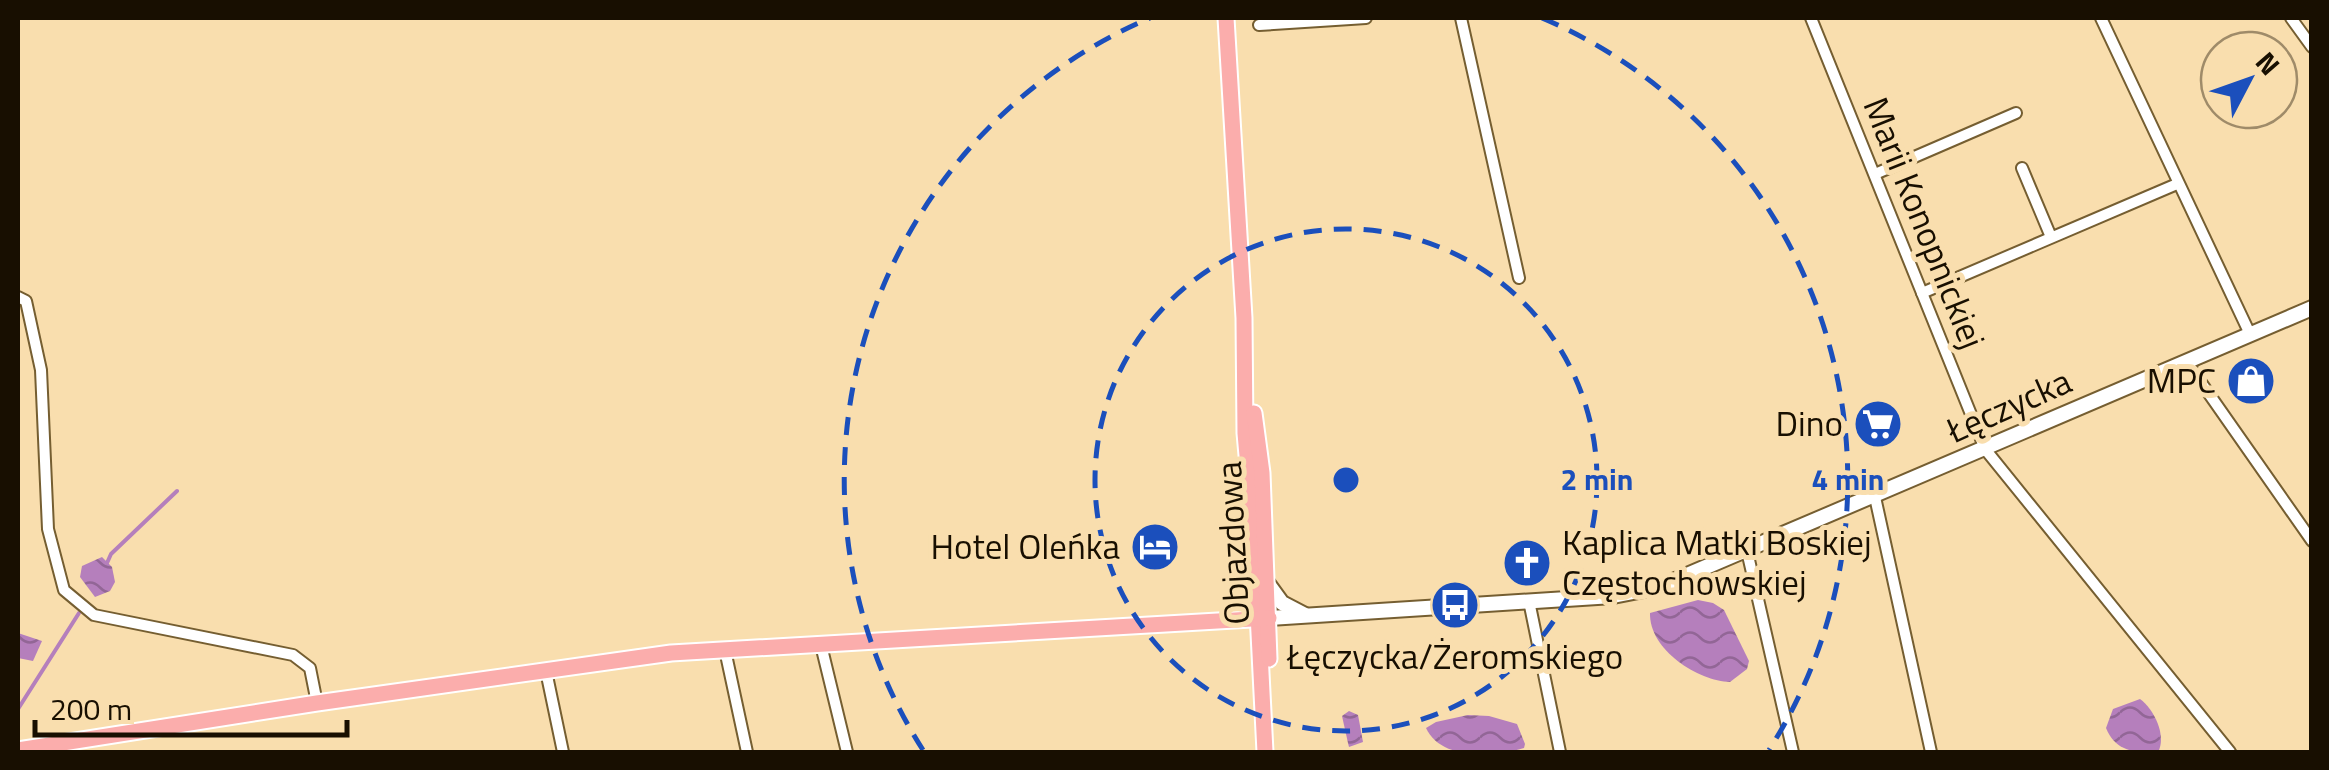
<svg xmlns="http://www.w3.org/2000/svg" width="2329" height="770" viewBox="0 0 2329 770" font-family="'Titillium Web',sans-serif">
	<defs>
		<pattern id="water-waves" width="16" height="10" patternUnits="userSpaceOnUse" patternTransform="scale(2.5)"><rect width="16" height="10" fill="#b57fbc"/><path d="M0 5q4-4 8 0t8 0" fill="none" stroke="#926696"/></pattern>
	</defs>
	<rect width="100%" height="100%" fill="#f9deae"/>
	<g fill="url(#water-waves)">
		<path d="M102 557 112 567 115 582 110 591 95 597 80 577 82 566Z"/>
		<path d="M1698 600 1713 603 1724 610 1749 661 1747 669 1730 682C1698 681 1649 650 1650 613Z"/>
		<path d="M18 633 42 641 33 661 18 658Z"/>
		<path d="M2140 699C2154 709 2167 736 2158 752 2135 753 2116 752 2106 728L2113 709Z"/>
		<path d="M1349 711 1358 715 1363 742 1349 747 1348 743 1342 716Z"/>
		<path d="M1468 715 1489 716 1517 724 1525 744 1524 748C1495 757 1441 761 1426 728L1436 722Z"/>
	</g>
	<g fill="none" stroke-linecap="round" stroke-linejoin="round">
		<g stroke="#b57fbc" stroke-width="4">
			<path d="M107 563 111 554 177 491"/>
			<path d="M18 709 79 613"/>
		</g>
		<g stroke="#755e31" stroke-width="14">
			<g id="street">
				<path d="M1461 18 1519 278"/>
				<path d="M1811 18 1985 449 2230 752"/>
				<path d="M2101 18 2250 334"/>
				<path d="M2291 18 2312 47"/>
				<path d="M1259 25 1366 18"/>
				<path d="M2022 168 2051 237"/>
				<path d="M1875 174 2016 113"/>
				<path d="M1922 293 2177 184"/>
				<path d="M18 297 26 301 41 370 48 529 64 590 94 615 293 655 310 668 317 703"/>
				<path d="M2186 361 2312 541"/>
				<path d="M1875 497 1931 752"/>
				<path d="M1747 551 1793 752"/>
				<path d="M1529 601 1560 752"/>
				<path d="M821 645 847 752"/>
				<path d="M725 650 747 752"/>
				<path d="M546 671 563 752"/>
			</g>
		</g>
		<g stroke="#755e31" stroke-width="18">
			<g id="secondary">
				<path d="M1266 581 1282 603 1305 615"/>
				<path d="M1269 618 1613 596 1659 587 2312 308"/>
			</g>
		</g>
		<g stroke="#fff" stroke-width="19">
			<g id="primary">
				<path d="M1226 18 1244 318 1245 433 1254 534 1265 752"/>
				<path d="M1254 413 1262 473 1269 659"/>
				<path d="M18 750 317 703 671 653 1269 618"/>
			</g>
		</g>
		<use href="#street" stroke="#fff" stroke-width="10"/>
		<use href="#secondary" stroke="#fff" stroke-width="14"/>
		<use href="#primary" stroke="#fbadac" stroke-width="15"/>
	</g>
	<g fill="none" stroke="#1b4fbc" stroke-width="5" stroke-dasharray="18 12">
		<circle cx="1346" cy="480" r="251"/>
		<path d="M923 750A502 502 0 0 1 1150 18M1542 18A502 502 0 0 1 1769 750"/>
	</g>
	<defs>
		<g id="shop-disc" transform="scale(2.5)"><circle r="9.5" fill="#1b4fbc" stroke="#f9deae"/><path d="M-5-2.5h2.3a2.7 3.5 0 0 1 5.4 0H5L5.5 6h-11ZM-1.5-2.5h3a1.5 2.3 0 0 0-3 0Z" fill="#fff"/></g>
		<g id="supermarket-disc" transform="scale(2.5)"><circle r="9.5" fill="#1b4fbc" stroke="#f9deae"/><path d="M-6-5.5h2.5l.6 2H6L4.5 2H-2.5L-4.4-4H-6ZM-1.5 3.2a1.3 1.3 0 1 0 .1 0ZM3 3.2a1.3 1.3 0 1 0 .1 0Z" fill="#fff"/></g>
		<g id="hotel-disc" transform="scale(2.5)"><circle r="9.5" fill="#1b4fbc" stroke="#f9deae"/><path d="M-6-4.5h1.5V1H6V5H4.5V3h-9V5H-6ZM-4 0a1.8 1.8 0 1 1 3.6 0ZM.5 0V-2.5h3Q6-2.5 6 0Z" fill="#fff"/></g>
		<g id="church-disc" transform="scale(2.5)"><circle r="9.5" fill="#1b4fbc" stroke="#f9deae"/><path d="M-1.2-6h2.4v3.5h3.3v2.4h-3.3V6h-2.4V-.1h-3.3v-2.4h3.3Z" fill="#fff"/></g>
		<g id="bus-disc" transform="scale(2.5)"><circle r="9.5" fill="#1b4fbc" stroke="#f9deae"/><path d="M-5-6H5V4H4V6H2V4H-2V6H-4V4H-5ZM-3.5-4V0h7V-4ZM-3.5 1.2v1.5H-2V1.2ZM2 1.2v1.5H3.5V1.2Z" fill="#fff"/></g>
	</defs>
	<g fill-rule="evenodd">
		<use href="#shop-disc" x="2251" y="381"/>
		<use href="#supermarket-disc" x="1878" y="424"/>
		<use href="#hotel-disc" x="1155" y="547"/>
		<use href="#church-disc" x="1527" y="563"/>
		<use href="#bus-disc" x="1455" y="605"/>
	</g>
	<g text-anchor="middle" stroke-width="10" stroke-linejoin="round" paint-order="stroke">
		<g font-size="35" fill="#180f01" stroke="#f9deae">
			<text transform="translate(1924 223) rotate(68)" y="12">Marii Konopnickiej</text>
			<text transform="translate(2009 406) rotate(-24)" y="12">Łęczycka</text>
			<text transform="translate(1233 543) rotate(-93)" y="12">Objazdowa</text>
		</g>
		<g font-size="35" fill="#180f01" stroke="#f9deae" text-anchor="end">
			<text x="2216" y="393">MPC</text>
			<text x="1843" y="436">Dino</text>
			<text x="1562" y="555" text-anchor="start">Kaplica Matki Boskiej<tspan x="1562" dy="40">Częstochowskiej</tspan></text>
			<text x="1120" y="559">Hotel Oleńka</text>
			<text x="1455" y="669" text-anchor="middle">Łęczycka/Żeromskiego</text>
		</g>
	</g>
	<circle cx="1346" cy="480" r="15" fill="#1b4fbc" stroke="#f9deae" stroke-width="5"/>
	<g font-size="30" text-anchor="middle" font-weight="bold" fill="#1b4fbc" stroke="#f9deae" stroke-width="10" stroke-linejoin="round" paint-order="stroke">
		<text x="1597" y="490">2 min</text>
		<text x="1848" y="490">4 min</text>
	</g>
	<rect width="2329" height="770" fill="none" stroke="#180f01" stroke-width="40"/>
	<g transform="translate(2249 80) rotate(49)"><circle r="48" fill="#f9deae" stroke="#9f8b69" stroke-width="2.5"/>
	<path d="M0-8L18 38L0 25L-18 38Z" fill="#1b4fbc"/>
	<text y="-15" font-size="28" font-weight="bold" text-anchor="middle" fill="#180f01">N</text>
	</g>
	<path d="M35 720v15h312v-15" fill="none" stroke="#180f01" stroke-width="5"/>
	<text x="50" y="720" font-size="30" fill="#180f01" stroke="#f9deae" stroke-width="8" paint-order="stroke">200 m</text>
</svg>
